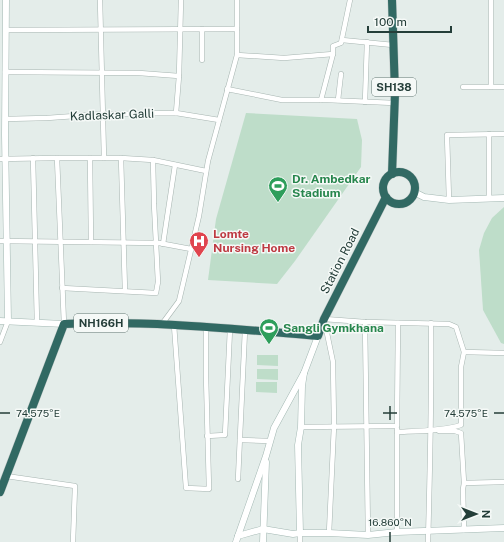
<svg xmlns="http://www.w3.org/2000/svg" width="504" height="542" viewBox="0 0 504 542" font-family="'Public Sans',sans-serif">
	<rect width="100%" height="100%" fill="#e4edea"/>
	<g fill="#beddc9">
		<path d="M246 113 357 119 362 140 361 167 295 261 277 284 208 280 216 219Z"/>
		<path d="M504 207V344L501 343 483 310 479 250 484 233 492 218Z"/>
		<path d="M257 355H278V366L257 365Z"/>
		<path d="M257 369H278V380L257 379Z"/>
		<path d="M256 382H277V393L256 392Z"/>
	</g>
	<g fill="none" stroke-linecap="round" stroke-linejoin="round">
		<g stroke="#a7b5b1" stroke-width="5.5">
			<g id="street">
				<path d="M100 0 104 158"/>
				<path d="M491 0V87"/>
				<path d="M6 30 237 29"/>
				<path d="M342 40 393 45"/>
				<path d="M237 55 284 58 333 54"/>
				<path d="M202 60V29"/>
				<path d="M5 72 139 73 179 76"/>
				<path d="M463 87H504"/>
				<path d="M227 89 282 100H327L394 103"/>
				<path d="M321 100 333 54V46L341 43 350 0"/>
				<path d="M338 100 341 74"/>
				<path d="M365 102 367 42"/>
				<path d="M176 113 179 76 181 0"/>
				<path d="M5 119 47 118 103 114 176 113 219 120"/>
				<path d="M489 134V198"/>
				<path d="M33 158 37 323"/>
				<path d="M57 158 64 324"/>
				<path d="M90 158 91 242"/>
				<path d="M121 158 153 160 206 171"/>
				<path d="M0 159 55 158H121L125 291"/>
				<path d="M449 200 447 135 504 134"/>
				<path d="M0 241 159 243 191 249"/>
				<path d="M163 244 175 165"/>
				<path d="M62 288 156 293 158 282 154 204 153 160"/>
				<path d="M365 322 368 535"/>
				<path d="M162 324 179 301 199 216 208 161 237 55V0"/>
				<path d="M174 325 186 488 209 489 206 376V327"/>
				<path d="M0 342 8 321"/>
				<path d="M464 352 504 353"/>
				<path d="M301 427 397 426 398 323"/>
				<path d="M439 431H455L461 433 464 483 463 489 464 530"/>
				<path d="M207 436 225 435 230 329"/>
				<path d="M240 440 270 441"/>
				<path d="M6 476 75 486 73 542"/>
				<path d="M238 479 245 330"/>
				<path d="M464 483 504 482"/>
				<path d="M397 532V429"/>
				<path d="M300 533V542"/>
				<path d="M329 533 334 426 333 362 324 319 365 322 449 324 456 327 464 352 461 367V425C443 431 417 431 397 432"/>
				<path d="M428 542C430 469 432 396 431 323"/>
			</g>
		</g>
		<g stroke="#a3b8b3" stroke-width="7">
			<g id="secondary">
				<path d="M6 0 5 135 8 321"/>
				<path d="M414 192 424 197 449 200 504 198"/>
				<path d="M0 321 64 324"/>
				<path d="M300 533H329L368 535 397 532 504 528"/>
				<path d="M238 536 266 456 274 428 304 373 318 336"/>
				<path d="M236 542 238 536 263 529 293 534 300 533 298 445 301 427 302 386 304 373"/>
				<path d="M263 542 266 462"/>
			</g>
		</g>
		<g stroke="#c2c9c8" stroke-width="9">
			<g id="highway">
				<circle cx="399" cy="188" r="16"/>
				<path d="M392 174 395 93 392 0"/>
				<path d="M0 492 64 324C148 320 234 329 318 336L324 319 386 197"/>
			</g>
		</g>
		<use href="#street" stroke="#fff" stroke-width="4.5"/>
		<use href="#secondary" stroke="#fff" stroke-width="6"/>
		<use href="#highway" stroke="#316963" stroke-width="8"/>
	</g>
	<path fill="none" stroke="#243e39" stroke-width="1.5" d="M390 406V420M0 413H10M383 413H397M494 413H504M390 532V542"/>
	<defs>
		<g id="stadium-pin" transform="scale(1)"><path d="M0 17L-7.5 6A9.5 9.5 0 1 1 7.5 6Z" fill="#2e9e5b" stroke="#f5f9f7"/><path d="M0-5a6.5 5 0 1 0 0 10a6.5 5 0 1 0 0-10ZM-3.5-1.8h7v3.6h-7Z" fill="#fff"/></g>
		<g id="hospital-pin" transform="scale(1)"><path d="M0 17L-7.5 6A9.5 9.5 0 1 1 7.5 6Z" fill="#e0444e" stroke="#f5f9f7"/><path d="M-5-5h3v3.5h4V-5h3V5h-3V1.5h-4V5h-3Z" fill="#fff"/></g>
	</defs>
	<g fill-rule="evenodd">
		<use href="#stadium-pin" x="278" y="186"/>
		<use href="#hospital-pin" x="199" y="241"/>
		<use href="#stadium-pin" x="269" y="328"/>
	</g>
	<g text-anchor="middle" stroke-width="3" stroke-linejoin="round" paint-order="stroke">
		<g fill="#f5f9f7" stroke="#637672" stroke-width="1">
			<rect x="372" y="78" width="44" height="18" rx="3"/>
			<rect x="74" y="314" width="54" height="18" rx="3"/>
		</g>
		<g font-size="11" font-weight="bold" fill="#243e39">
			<text x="394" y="91">SH138</text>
			<text x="101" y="327">NH166H</text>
		</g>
		<g font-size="12" fill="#243e39" stroke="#f5f9f7">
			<text transform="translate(112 115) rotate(-2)" y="4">Kadlaskar Galli</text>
			<text transform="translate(340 261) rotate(-63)" y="4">Station Road</text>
		</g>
		<g font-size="12" font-weight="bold" fill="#27864d" stroke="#f5f9f7" text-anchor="start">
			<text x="292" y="183">Dr. Ambedkar<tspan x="292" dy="14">Stadium</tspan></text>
			<text x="283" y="332">Sangli Gymkhana</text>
		</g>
		<g font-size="12" font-weight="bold" fill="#be3a42" stroke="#f5f9f7" text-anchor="start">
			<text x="213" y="238">Lomte<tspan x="213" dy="14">Nursing Home</tspan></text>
		</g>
	</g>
	<g font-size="10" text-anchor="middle" fill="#243e39" stroke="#f5f9f7" stroke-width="3" stroke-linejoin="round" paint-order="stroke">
		<text x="466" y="417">74.575°E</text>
		<text x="38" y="417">74.575°E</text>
		<text x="390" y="526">16.860°N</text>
	</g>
	<g transform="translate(476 514) rotate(90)" stroke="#f5f9f7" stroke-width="3" paint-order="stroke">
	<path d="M0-3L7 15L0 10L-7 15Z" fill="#243e39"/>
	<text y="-6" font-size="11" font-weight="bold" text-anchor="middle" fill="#243e39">N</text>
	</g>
	<path d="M368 26v6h83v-6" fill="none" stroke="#243e39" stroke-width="2"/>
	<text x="374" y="26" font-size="12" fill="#243e39" stroke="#f5f9f7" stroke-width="3" paint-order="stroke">100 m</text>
</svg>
